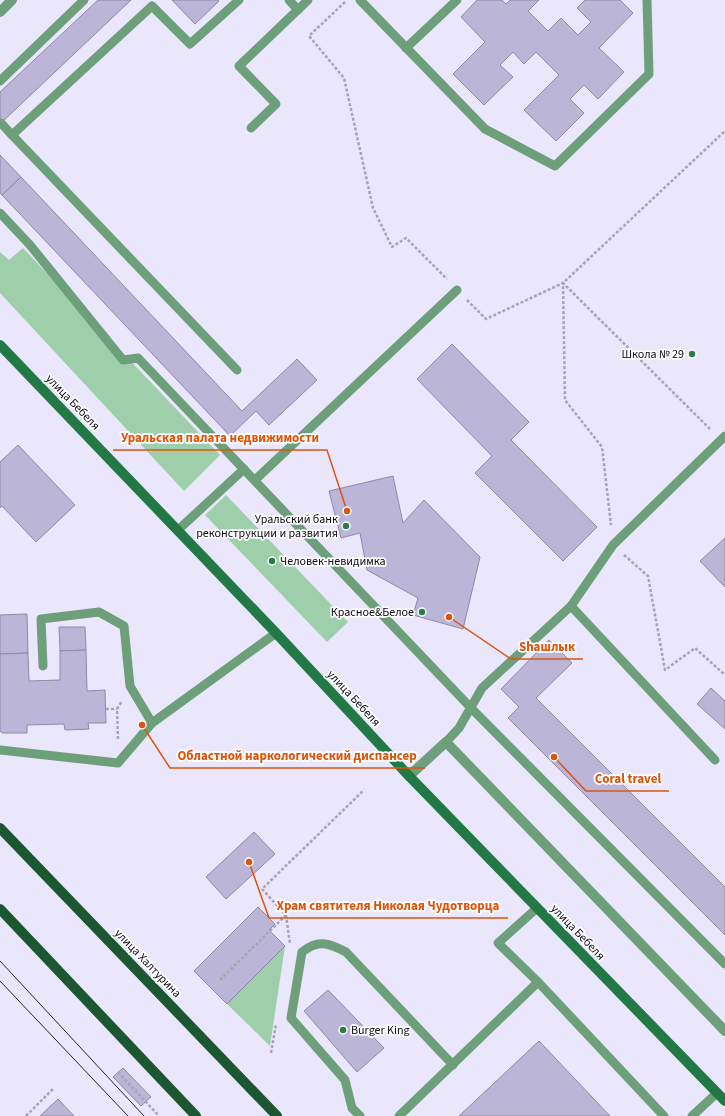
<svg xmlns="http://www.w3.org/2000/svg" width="725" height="1116" viewBox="0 0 725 1116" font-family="'Source Sans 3',sans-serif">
	<rect width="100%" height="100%" fill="#eae7fd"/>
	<g fill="#9ecfaa">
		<path d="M23 248 220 455 184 491 0 293V252L9 260Z"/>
		<path d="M226 495 348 622 327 642 205 515Z"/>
		<path d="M285 946 270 1046 227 1004Z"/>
	</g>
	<g fill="#bbb5d8" stroke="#8e88a9">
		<path d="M98 0H131L0 124V92Z"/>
		<path d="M172 0H218L219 1 195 24Z"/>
		<path d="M477 0H502L506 4 510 0H539L528 11 548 31 561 18 578 35 591 22 577 8 585 0H620L633 13 599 48 624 72 598 99 584 85 570 99 584 113 556 141 524 110 559 75 536 52 524 64 513 52 500 65 513 77 484 105 453 74 485 42 461 17Z"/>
		<path d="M0 155 21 177 2 195 0 193Z"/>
		<path d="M21 177 242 411 297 359 317 380 269 425 256 411 230 436 2 195Z"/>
		<path d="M452 344 529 422 511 440 597 527 563 561 475 473 492 456 417 379Z"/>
		<path d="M18 445 75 505 36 542 2 506 0 508V462Z"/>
		<path d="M393 476 403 523 424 500 480 557 463 629 413 615 418 598 367 570 360 533 341 538 329 491Z"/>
		<path d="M725 538V587L700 561Z"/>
		<path d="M27 614 28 653 0 654V615Z"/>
		<path d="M59 627H85L86 650 60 651Z"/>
		<path d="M549 640 572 663 536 698 725 887V935L508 718 519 707 501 689Z"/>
		<path d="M86 650 87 691 105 690 106 723H88L89 729 65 730 64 724 27 725V733H2L0 731V654L28 653 29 681 60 680V651Z"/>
		<path d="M711 688 725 701V729L697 704Z"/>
		<path d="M254 832 275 854 226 899 206 877Z"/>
		<path d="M258 907 275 924 269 930 285 946 227 1004 194 971Z"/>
		<path d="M328 990 384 1048 357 1072 304 1011Z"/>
		<path d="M539 1041 610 1116H459Z"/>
		<path d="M123 1068 151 1097 141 1106 113 1077Z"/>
		<path d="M58 1099 74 1116H40Z"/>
	</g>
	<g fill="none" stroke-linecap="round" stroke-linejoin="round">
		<g stroke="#a7a4b7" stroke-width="2.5" stroke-dasharray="3 2" stroke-linecap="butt">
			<path d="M345 2 309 36 344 78 373 208 392 247 406 238 447 279"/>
			<path d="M467 300 486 319 563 283 565 400 602 447 611 525"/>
			<path d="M710 429 563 283 725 131"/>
			<path d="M624 555 648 576 665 670 695 648 725 675"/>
			<path d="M106 709H117"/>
			<path d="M118 739 117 709 122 701"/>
			<path d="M286 915 290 944"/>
			<path d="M220 980 286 915 262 889 364 790"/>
			<path d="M271 1053 276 1024"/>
			<path d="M118 1072 159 1116"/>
			<path d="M26 1116 54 1088"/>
		</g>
		<g stroke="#6d9f7a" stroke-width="9">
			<path d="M289 0 298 10"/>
			<path d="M360 0 485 129 555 166 649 74 647 0"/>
			<path d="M406 48 457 0"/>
			<path d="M0 81 84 0"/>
			<path d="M1 123 12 135"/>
			<path d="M251 128 276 104 239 66 308 0"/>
			<path d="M0 213 30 245 123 360 138 358 471 708 725 964"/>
			<path d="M237 370 12 135 152 6 190 44 239 0"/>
			<path d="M255 480 457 290"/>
			<path d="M178 530 244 469"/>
			<path d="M571 606 613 545 725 436"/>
			<path d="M43 666 41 619 99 612 124 626 130 686 152 723"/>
			<path d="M446 742 459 728 482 688 571 606 715 760"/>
			<path d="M0 750 118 763 152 723 276 633"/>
			<path d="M537 908 498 943 538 982 664 1116"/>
			<path d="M360 1116 352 1108 345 1080 291 1018 302 952C318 939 329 943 346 952L453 1065"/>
			<path d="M399 1116 538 982"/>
			<path d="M692 1116 717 1093"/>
		</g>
		<path stroke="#6d9f7a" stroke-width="10" d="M409 776 446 742 725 1031"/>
		<path stroke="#6d9f7a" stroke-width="10" d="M0 12 12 0"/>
		<path stroke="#237945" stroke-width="10" d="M0 345 276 633 409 776 725 1101"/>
		<g stroke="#1c5732" stroke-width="10">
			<path d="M0 828 277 1116"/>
			<path d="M0 909 196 1116"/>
		</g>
		<g stroke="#262330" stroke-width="1">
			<path d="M0 961 144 1116"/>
			<path d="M0 981 128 1116"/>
		</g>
	</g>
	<g fill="#2d7a49" stroke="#fff" stroke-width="1.5">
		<circle cx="692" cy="354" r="4"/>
		<circle cx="346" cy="526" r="4"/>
		<circle cx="272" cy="561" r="4"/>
		<circle cx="422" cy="612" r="4"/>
		<circle cx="343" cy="1030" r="4"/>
	</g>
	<g text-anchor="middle" stroke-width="3.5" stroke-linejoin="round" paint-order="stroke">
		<g font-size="12" fill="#0d0a16" stroke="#fff" text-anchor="end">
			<text x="684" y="358">Школа № 29</text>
			<text x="338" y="523">Уральский банк<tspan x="338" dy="14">реконструкции и развития</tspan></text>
			<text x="280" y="565" text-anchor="start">Человек-невидимка</text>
			<text x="414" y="616">Красное&amp;Белое</text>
			<text x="351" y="1034" text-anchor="start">Burger King</text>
		</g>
		<g font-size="12" fill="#0d0a16" stroke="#fff">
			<text transform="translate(73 402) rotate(46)" y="4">улица Бебеля</text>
			<text transform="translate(354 698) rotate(47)" y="4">улица Бебеля</text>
			<text transform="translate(578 932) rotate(46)" y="4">улица Бебеля</text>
			<text transform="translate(148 963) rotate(46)" y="4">улица Халтурина</text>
		</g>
	</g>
	<path fill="none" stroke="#dd550c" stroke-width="1.5" d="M347 511L327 450H113M449 617L511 659H583M142 725L170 768H425M554 757L586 791H669M249 862L269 918H508"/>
	<g fill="#dd550c" stroke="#fff" stroke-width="1.5">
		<circle cx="347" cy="511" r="4"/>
		<circle cx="449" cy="617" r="4"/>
		<circle cx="142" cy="725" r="4"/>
		<circle cx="554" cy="757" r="4"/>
		<circle cx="249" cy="862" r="4"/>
	</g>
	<g font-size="13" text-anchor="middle" font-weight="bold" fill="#dd550c" stroke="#fff" stroke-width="3.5" stroke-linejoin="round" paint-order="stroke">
		<text x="220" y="442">Уральская палата недвижимости</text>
		<text x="547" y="651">Shашлык</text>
		<text x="297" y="760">Областной наркологический диспансер</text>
		<text x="628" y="783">Coral travel</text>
		<text x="388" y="910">Храм святителя Николая Чудотворца</text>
	</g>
</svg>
